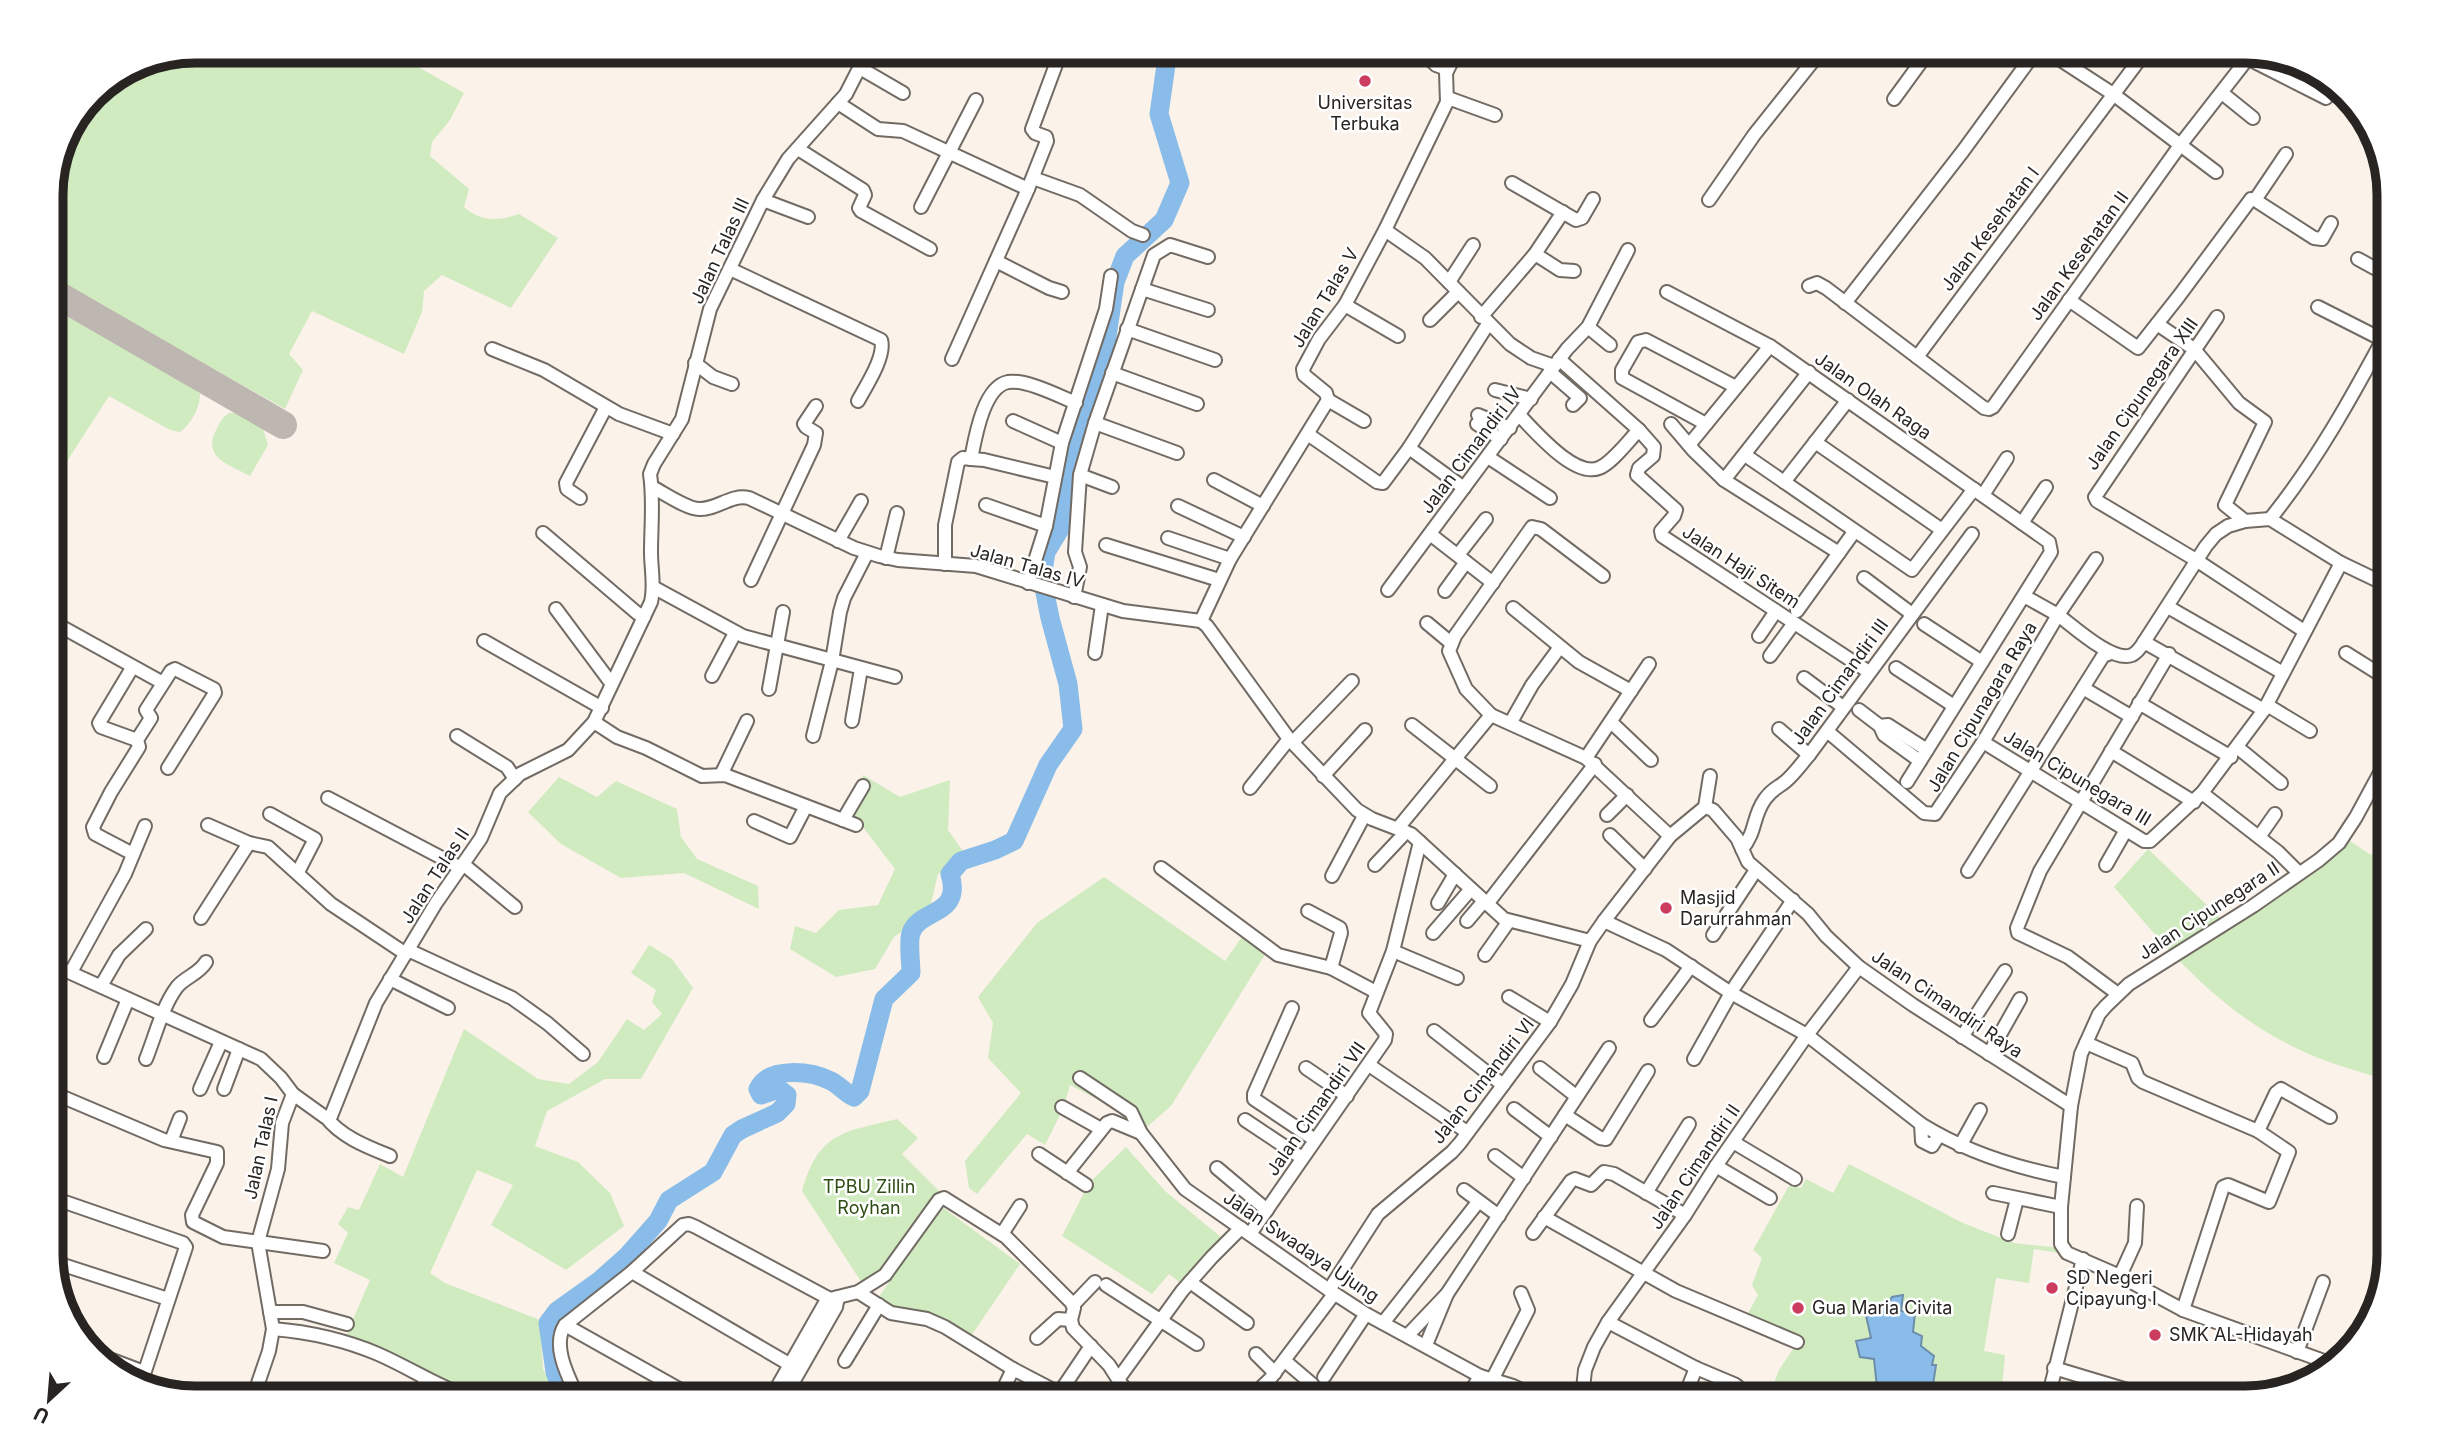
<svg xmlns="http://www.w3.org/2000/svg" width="2440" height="1449" viewBox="0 0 2440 1449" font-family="Inter,sans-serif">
	<rect width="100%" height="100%" fill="#fbf2ea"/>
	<g fill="#d1ebc0">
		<path d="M195 51H401L406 60 464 93 450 120 432 142 430 156 469 189 464 207C481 222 498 221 519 214L558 238 511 308 442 275 424 291 422 312 404 354 312 311 289 354 303 370 285 409 51 277V186L62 140 93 93 140 62Z"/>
		<path d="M51 307 192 387 200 394C200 408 191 424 180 432L170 430 109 396 51 486Z"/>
		<path d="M229 413H239L262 426 268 445 250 476C229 464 202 458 216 430 220 423 221 418 229 413Z"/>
		<path d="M863 775 900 797 950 780 948 830 967 857 938 874 929 912 894 937 875 969 836 977 790 949 795 926 816 933 839 910 878 905 895 869 853 814Z"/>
		<path d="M559 777 597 797 616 781 677 809 681 837 697 859 758 886 759 909 684 873 621 878 561 844 528 812Z"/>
		<path d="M2389 836V1081C2359 1071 2326 1063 2298 1049 2218 1011 2170 952 2114 887L2148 849 2231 928 2284 893 2350 841 2371 855Z"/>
		<path d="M1104 877 1225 961 1242 937 1266 953 1171 1106 1140 1133 1114 1108 1070 1085 1063 1109 1045 1145 1027 1134 977 1194 969 1188 965 1161 1021 1093 988 1058 993 1023 978 997 1037 923Z"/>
		<path d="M649 945 672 959 693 988 641 1079H605L547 1111 535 1146 578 1162 610 1193 624 1226 566 1270 491 1225 513 1185 477 1170 430 1273 445 1283 540 1320 543 1369 557 1398H545L523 1390 480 1394 466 1389H457L345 1338 370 1280 334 1263 348 1233 338 1224 348 1207 359 1210 380 1164 403 1177 464 1029 538 1079 569 1084 598 1062 627 1019 644 1030 662 1014 652 1002 656 990 631 973Z"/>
		<path d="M897 1119 918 1138 902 1154 940 1192 878 1276 862 1283 802 1191C819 1132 843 1132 897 1119Z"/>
		<path d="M1126 1147 1165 1191 1222 1238 1183 1285 1169 1274 1152 1294 1062 1236 1089 1183Z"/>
		<path d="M1849 1164 1963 1223 2014 1243 2061 1248 2067 1254 2034 1249 2029 1283 1996 1278 1984 1351 2005 1355 2001 1398H1768L1779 1370 1795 1346 1801 1349 1804 1341 1747 1315 1758 1295 1752 1285 1762 1258 1753 1250 1790 1184 1801 1188 1806 1179 1833 1193Z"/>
		<path d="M942 1207 1020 1264 969 1339 902 1315 878 1298Z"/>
	</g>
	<path fill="#89bce8" stroke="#6c8eac" stroke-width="2" d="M1903 1295 1901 1311 1915 1313 1913 1332 1922 1336 1921 1346 1934 1356 1932 1365H1936L1931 1398H1855L1854 1391 1877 1388 1874 1359 1860 1357 1856 1341 1871 1338 1865 1311 1886 1306 1892 1297Z"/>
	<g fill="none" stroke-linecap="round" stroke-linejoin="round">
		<path stroke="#89bce8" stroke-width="19" d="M565 1398 555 1372 548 1323 557 1311 599 1281 627 1256 658 1221 669 1200 713 1172 733 1135 742 1129 777 1113 786 1104 787 1095 779 1089 761 1095 758 1089C769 1066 811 1071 831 1081 838 1084 845 1093 854 1097L860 1091 884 999 911 973C911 964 908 942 911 933 919 908 963 917 950 874L961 861 995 850 1014 841 1048 765 1073 729 1068 684 1050 618 1042 578 1046 552 1063 524 1062 501 1066 461 1106 343 1115 282 1125 256 1164 220 1180 183 1159 114 1166 65 1172 51"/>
		<path stroke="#beb6b0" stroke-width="28" d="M51 291 283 425"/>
		<g stroke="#726b64" stroke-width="16">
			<g id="minor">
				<path d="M1421 51 1436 65 1447 69"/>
				<path d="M2047 51 2113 94 2216 172"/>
				<path d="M2249 59 2326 98"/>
				<path d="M860 68 903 93"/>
				<path d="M2222 93 2253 118"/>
				<path d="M1448 98 1495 115"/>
				<path d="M1894 99 1929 51"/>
				<path d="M838 103 878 129 903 131 1028 189"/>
				<path d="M798 149 863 190 865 195 859 208 861 211 930 249"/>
				<path d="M1033 178 1080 195 1132 231 1143 235"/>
				<path d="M1512 183 1576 220 1582 218 1593 199"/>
				<path d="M763 200 808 217"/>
				<path d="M1709 200 1754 135 1821 51"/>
				<path d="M2255 200 2314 238 2322 239 2331 223"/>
				<path d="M921 207 976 100"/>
				<path d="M1385 230 1425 258 1510 344 1531 358 1554 366"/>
				<path d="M1535 254 1560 270 1574 271"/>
				<path d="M2358 259 2389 276"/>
				<path d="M996 261 1049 288 1062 292"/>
				<path d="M730 269 881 340C886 356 866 386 858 401"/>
				<path d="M1449 282 1473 245"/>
				<path d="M1809 286 1817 283 1826 288 1917 357 2146 51"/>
				<path d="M1142 289 1208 310"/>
				<path d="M1667 292 1770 346 2049 542 2051 552 1907 782"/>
				<path d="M2069 300 2138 348 2179 296 2251 199 2255 200 2286 154"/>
				<path d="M1845 303 1963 151 2036 51"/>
				<path d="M1345 305 1398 336"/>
				<path d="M2318 307 2389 343"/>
				<path d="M1481 317 1535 254 1563 212"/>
				<path d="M2217 317 2095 497 2097 501 2196 560 2304 631"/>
				<path d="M1430 320 1458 292"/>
				<path d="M2157 324 2194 349 2239 403 2265 422 2225 505 2245 521"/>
				<path d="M1588 327 1610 345"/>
				<path d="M1127 329 1215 360"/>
				<path d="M492 349 544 370 619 414 673 434"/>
				<path d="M1917 357 1984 408 1989 409 1993 407 2181 144 2252 53"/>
				<path d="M952 359 1028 189 1047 141 1046 137 1035 133 1032 129 1061 51"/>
				<path d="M1559 359 1639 430 1654 447 1653 456 1639 468 1637 475 1676 510 1674 516 1661 531 1662 536 1869 672"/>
				<path d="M695 363 713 377 732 384"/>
				<path d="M1550 372 1580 398 1573 405"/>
				<path d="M1112 373 1197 404"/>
				<path d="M1495 390 1531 399"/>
				<path d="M1328 400 1364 421"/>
				<path d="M1478 415 1510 428"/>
				<path d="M1519 415C1535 431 1574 478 1599 468 1612 463 1629 440 1639 430"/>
				<path d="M1013 421 1062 443"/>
				<path d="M1095 423 1177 453"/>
				<path d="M1477 424 1501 439"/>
				<path d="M1671 424 1694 451 1724 480 1839 553"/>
				<path d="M1706 424 1622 378V370L1638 342 1646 340 1736 387"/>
				<path d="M1309 435 1377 482 1383 483 1409 448 1488 324"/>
				<path d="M1815 442 1942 530"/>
				<path d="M1689 445 1770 346"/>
				<path d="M1409 448 1464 488"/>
				<path d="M1745 455 1912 570 1974 489"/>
				<path d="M1488 457 1550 498"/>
				<path d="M971 459 984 460 1055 477"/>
				<path d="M1080 475 1112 487"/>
				<path d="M1214 480 1263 506"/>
				<path d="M1724 480 1809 372"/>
				<path d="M1784 482 1848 400"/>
				<path d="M652 487C664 493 687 509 699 509 717 510 730 494 749 498L854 548 879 556 898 560 976 566 1123 611 1201 621"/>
				<path d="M1983 495 2007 458"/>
				<path d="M580 498 567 489 566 483 606 407"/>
				<path d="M986 505 1046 526"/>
				<path d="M1178 506 1244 537"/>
				<path d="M2270 519C2317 461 2354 393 2389 328"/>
				<path d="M2022 523 2046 487"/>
				<path d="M543 533 637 613 644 617"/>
				<path d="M1430 534 1493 583"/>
				<path d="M1168 538 1230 559"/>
				<path d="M838 541 861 501"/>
				<path d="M1106 545 1219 580"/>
				<path d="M1458 555 1486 519"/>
				<path d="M886 558 897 513"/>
				<path d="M945 564V525L958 462 963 458 971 459C975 439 983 387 1008 382 1026 379 1059 396 1076 403"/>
				<path d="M1603 576 1541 529 1532 527 1455 636 1449 651 1466 689 1491 715 1586 758 1670 836"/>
				<path d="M1864 578 1912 614"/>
				<path d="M751 580 814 445 816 433 806 427 804 424 816 406"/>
				<path d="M1028 583 1046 526 1062 443 1106 309 1111 276"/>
				<path d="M653 587 743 636 895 677"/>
				<path d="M1388 590 1567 349 1588 327 1628 250"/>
				<path d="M1445 591 1466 562"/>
				<path d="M2024 596 2058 615 2096 559"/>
				<path d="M1074 597 1080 567 1075 552 1080 475 1095 423 1154 255 1170 245 1208 257"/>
				<path d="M2168 607 2283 673"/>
				<path d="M1513 608 1579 662 1631 691"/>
				<path d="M556 609 611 683"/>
				<path d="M1797 611 1854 532"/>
				<path d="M51 621 163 683"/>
				<path d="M1201 621 1230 559 1328 400 1326 393 1304 375 1303 369 1319 339 1345 305 1385 230 1447 102 1446 73 1457 51"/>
				<path d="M1201 621 1207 626 1289 739 1357 810 1372 819 1411 834 1504 919 1590 941"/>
				<path d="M1427 623 1451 643"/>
				<path d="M1924 624 1982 662"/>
				<path d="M1759 636 1776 611"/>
				<path d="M484 641 602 708"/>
				<path d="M2144 642 2264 710"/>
				<path d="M1095 653 1102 605"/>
				<path d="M2346 653 2389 680"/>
				<path d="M1770 656 1794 623"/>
				<path d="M132 668 99 723 101 727 137 740"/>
				<path d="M1896 668 1954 706"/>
				<path d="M712 676 735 633"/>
				<path d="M1804 678 1843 707"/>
				<path d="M2083 688 2132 717"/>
				<path d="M769 689 783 612"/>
				<path d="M2139 703 2231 757"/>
				<path d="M2267 705 2310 731"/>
				<path d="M1859 710 1880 726 1884 735 1920 761"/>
				<path d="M852 721 861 669"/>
				<path d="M594 722 617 737 646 748 702 776 725 775 856 825"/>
				<path d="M1511 722 1532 685 1560 647"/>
				<path d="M1611 722 1651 760"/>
				<path d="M1412 725 1490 786"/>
				<path d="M1880 726 1888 725 1927 750"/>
				<path d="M1779 729 1809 755"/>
				<path d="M1827 731 1924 813 1935 814 1983 742 2058 615C2074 627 2113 663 2132 655 2138 652 2141 647 2144 642L2206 546 2216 534 2228 526 2245 521 2270 519 2341 563 2389 586"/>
				<path d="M457 736 507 767 515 779"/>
				<path d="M813 736 832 661 840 612 844 598 867 553"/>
				<path d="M1293 742 1352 681"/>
				<path d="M1983 742 2144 841H2150L2202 793 2264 710 2341 563"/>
				<path d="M2237 747 2281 783"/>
				<path d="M2111 751 2194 802"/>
				<path d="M1586 758 1649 664"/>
				<path d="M721 775 747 721"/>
				<path d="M1323 776 1365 730"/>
				<path d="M1250 788 1289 739"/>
				<path d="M2202 793 2278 852 2299 873"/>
				<path d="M328 798 461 868"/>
				<path d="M1705 807 1710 776"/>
				<path d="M270 814 315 839 298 872"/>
				<path d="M1607 815 1627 795"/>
				<path d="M843 820 863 786"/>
				<path d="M754 821 790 837 805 808"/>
				<path d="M208 825 249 843 268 847 331 904 406 954"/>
				<path d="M1398 828 1491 715"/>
				<path d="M1610 835 1645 869"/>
				<path d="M2259 837 2275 814"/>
				<path d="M1742 849C1757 831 1752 817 1765 799 1773 788 1778 788 1786 781 1795 773 1802 763 1809 755L1972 534"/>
				<path d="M133 854 95 834 93 827 111 792 139 747 137 740 151 718 146 710 171 671 175 669 214 689 215 693 168 768"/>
				<path d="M463 864 515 907"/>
				<path d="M1375 865 1406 832"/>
				<path d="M2106 865 2126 830"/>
				<path d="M1161 868 1278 955 1331 968 1376 992"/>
				<path d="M1968 871 2103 656 2111 653"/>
				<path d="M1332 876 1364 816"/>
				<path d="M1438 903 1455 874"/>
				<path d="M1487 904 1595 764"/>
				<path d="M1308 911 1340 928 1341 933 1331 968"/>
				<path d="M201 918 249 843"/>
				<path d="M1467 921 1484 901"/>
				<path d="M1604 921 1666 950 1731 993 1807 1035 1921 1124C1966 1152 2013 1167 2064 1177"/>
				<path d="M1433 933 1471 889"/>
				<path d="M1713 935 1756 870"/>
				<path d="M408 950 512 998 547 1023 583 1054"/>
				<path d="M1393 951 1457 978"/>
				<path d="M1485 955 1509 921"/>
				<path d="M51 964 261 1059 281 1078 293 1094 282 1123 278 1169 258 1242 273 1329 269 1351 253 1398"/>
				<path d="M71 972 125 874 145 826"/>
				<path d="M390 979 448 1008"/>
				<path d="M101 986 119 955 146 929"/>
				<path d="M1735 986 1793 900"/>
				<path d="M2118 994 2068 957 2018 933 2017 928 2040 871 2169 654"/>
				<path d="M1509 997 1550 1022"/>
				<path d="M1292 1008 1254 1094V1099L1315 1140"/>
				<path d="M1651 1020 1691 966"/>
				<path d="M1434 1031 1503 1085"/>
				<path d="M1962 1037 2005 971"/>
				<path d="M2086 1043 2132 1063 2138 1078 2143 1082 2258 1131 2289 1152 2269 1202 2228 1185 2223 1187 2183 1310"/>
				<path d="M1989 1054 2020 999"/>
				<path d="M104 1057 128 999"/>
				<path d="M146 1059C155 1037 162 1007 177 987 185 977 199 974 206 962"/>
				<path d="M1694 1059 1731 993"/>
				<path d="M1369 1065 1467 1132"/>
				<path d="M1306 1068 1347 1096"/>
				<path d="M1540 1068 1576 1096"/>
				<path d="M1080 1078 1131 1112 1141 1133 1185 1189 1329 1290 1366 1314 1480 1376 1513 1386 1539 1398"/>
				<path d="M200 1089 221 1042"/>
				<path d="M224 1089 239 1049"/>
				<path d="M51 1092 164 1140 217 1152V1163L192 1215 193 1222 223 1237 323 1251"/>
				<path d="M293 1094 325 1117 331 1116 376 1003 436 903 481 838 500 793 520 774 568 750 594 722 651 602C655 586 651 569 651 552 651 526 654 500 650 474L654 464 682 419 710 309 763 200 788 159 846 94 868 51"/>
				<path d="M2071 1106 2081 1054 2099 1014 2106 1006 2129 984 2253 906 2319 860 2339 843 2356 817 2389 756"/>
				<path d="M1062 1107 1101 1129"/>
				<path d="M1514 1109 1551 1137"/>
				<path d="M1565 1115 1600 1138 1606 1139 1648 1071"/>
				<path d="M326 1117C341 1137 368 1147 390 1156"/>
				<path d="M1245 1120 1302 1158"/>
				<path d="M1921 1124 1922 1141 1932 1146 1939 1135"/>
				<path d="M2258 1131 2276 1093 2281 1089 2330 1117"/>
				<path d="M171 1141 180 1118"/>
				<path d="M1733 1142 1795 1179"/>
				<path d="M1960 1146 1980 1110"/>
				<path d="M1039 1154 1086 1185"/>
				<path d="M1495 1156 1524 1178"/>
				<path d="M1716 1166 1770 1198"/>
				<path d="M1217 1168 1267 1210"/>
				<path d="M1067 1173 1107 1123 1112 1121 1141 1133"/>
				<path d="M1464 1190 1499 1216"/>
				<path d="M1646 1193 1689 1124"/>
				<path d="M1993 1193 2061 1207"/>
				<path d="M51 1207 55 1201 59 1200 183 1243 186 1247 141 1383"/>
				<path d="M1544 1217 1676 1291 1797 1342"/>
				<path d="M1533 1233 1571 1181 1575 1179 1591 1185 1604 1172 1614 1174 1685 1215"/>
				<path d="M1002 1234 1020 1206"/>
				<path d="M1250 1234 1385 1040 1386 1034 1369 1013 1393 951 1420 842"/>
				<path d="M2008 1234 2017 1199"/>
				<path d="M51 1261 168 1299"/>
				<path d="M632 1272 789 1364"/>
				<path d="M2120 1276 2135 1243 2137 1206"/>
				<path d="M1190 1282 1247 1323"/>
				<path d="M1106 1285 1197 1344"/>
				<path d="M1329 1290 1378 1214 1452 1152 1460 1143 1550 1022 1572 984 1590 941 1604 921 1670 836 1705 807 1713 810 1737 838 1748 862 1808 914 1826 936 1859 967 1913 1005 2071 1106 2061 1207V1244L2067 1253 2120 1276 2183 1310 2332 1364"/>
				<path d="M858 1292 891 1313 927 1319 945 1327 1013 1369 1059 1393"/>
				<path d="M1447 1294 1609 1048"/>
				<path d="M1073 1305 1095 1282"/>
				<path d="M270 1312H303L347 1324"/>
				<path d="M1608 1322 1696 1368 1734 1384 1737 1386 1733 1398"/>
				<path d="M1383 1323 1475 1206"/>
				<path d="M565 1325 695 1398"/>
				<path d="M273 1329C310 1332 345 1340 378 1354 410 1368 438 1387 471 1398"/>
				<path d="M1408 1335 1447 1294 1426 1345"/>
				<path d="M1037 1338 1058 1319 1071 1320"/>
				<path d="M2297 1352 2323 1282"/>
				<path d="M1256 1354 1275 1373"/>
				<path d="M99 1355 144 1372"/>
				<path d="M845 1361 879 1305"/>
				<path d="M1285 1361 1312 1384"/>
				<path d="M2054 1368 2154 1398"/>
				<path d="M1324 1377 1366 1314"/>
				<path d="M1119 1378 1182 1291 1212 1257 1241 1228"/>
				<path d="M1492 1380 1528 1310 1521 1293"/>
				<path d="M256 1388 307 1398"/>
				<path d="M413 1398 427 1380"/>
				<path d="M578 1398C569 1378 551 1346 565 1325L632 1272 683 1225 689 1224 696 1227 830 1299"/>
				<path d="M771 1398 825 1303 830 1299 858 1292 885 1275 939 1200 944 1198 1006 1237 1071 1302 1074 1308 1071 1320 1073 1328 1109 1365 1130 1398"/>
				<path d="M784 1398 836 1307 838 1297"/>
				<path d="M999 1398 1013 1369"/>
				<path d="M1056 1398 1091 1346"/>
				<path d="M1112 1398 1123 1386"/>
				<path d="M1250 1398 1270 1379 1334 1294"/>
				<path d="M1467 1398 1480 1376"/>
				<path d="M1582 1398 1585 1370 1594 1347 1608 1322 1685 1215 1716 1166 1807 1035 1859 967"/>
				<path d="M1684 1398 1696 1368"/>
				<path d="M2048 1398 2083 1259"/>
			</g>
		</g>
		<use href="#minor" stroke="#fff" stroke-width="12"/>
	</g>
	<g fill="#cb3c5f" stroke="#fff" stroke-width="2.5">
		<circle cx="1365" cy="81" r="7"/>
		<circle cx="1666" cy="908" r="7"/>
		<circle cx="2052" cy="1288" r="7"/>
		<circle cx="1798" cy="1308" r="7"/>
		<circle cx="2155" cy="1335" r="7"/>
	</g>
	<g text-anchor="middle" stroke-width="5" stroke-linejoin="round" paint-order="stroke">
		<g font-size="18" fill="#272421" stroke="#fff" text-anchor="start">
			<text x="1365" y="109" text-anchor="middle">Universitas<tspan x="1365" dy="21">Terbuka</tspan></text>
			<text x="1680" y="904">Masjid<tspan x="1680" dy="21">Darurrahman</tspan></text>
			<text x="2066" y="1284">SD Negeri<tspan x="2066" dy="21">Cipayung I</tspan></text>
			<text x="1812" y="1314">Gua Maria Civita</text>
			<text x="2169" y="1341">SMK AL-Hidayah</text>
		</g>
		<g font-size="18" fill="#272421" stroke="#fff">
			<text transform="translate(1990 229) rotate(-53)" y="6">Jalan Kesehatan I</text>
			<text transform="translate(720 251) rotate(-65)" y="6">Jalan Talas III</text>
			<text transform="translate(2079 256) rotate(-54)" y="6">Jalan Kesehatan II</text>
			<text transform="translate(1325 298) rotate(-59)" y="6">Jalan Talas V</text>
			<text transform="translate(2142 394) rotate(-55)" y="6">Jalan Cipunegara XIII</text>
			<text transform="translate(1873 396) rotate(35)" y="6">Jalan Olah Raga</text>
			<text transform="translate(1471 450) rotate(-53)" y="6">Jalan Cimandiri IV</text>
			<text transform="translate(1027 566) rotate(16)" y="6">Jalan Talas IV</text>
			<text transform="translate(1741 567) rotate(33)" y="6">Jalan Haji Sitem</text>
			<text transform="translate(1840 682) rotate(-54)" y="6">Jalan Cimandiri III</text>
			<text transform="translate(1982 707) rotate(-59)" y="6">Jalan Cipunagara Raya</text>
			<text transform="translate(2077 778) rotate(31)" y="6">Jalan Cipunegara III</text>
			<text transform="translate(435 876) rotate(-57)" y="6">Jalan Talas II</text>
			<text transform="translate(2209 911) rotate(-33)" y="6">Jalan Cipunegara II</text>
			<text transform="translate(1947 1004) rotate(34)" y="6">Jalan Cimandiri Raya</text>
			<text transform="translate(1483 1081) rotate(-52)" y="6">Jalan Cimandiri VI</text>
			<text transform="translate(1316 1109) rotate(-55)" y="6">Jalan Cimandiri VII</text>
			<text transform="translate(261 1148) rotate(-78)" y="6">Jalan Talas I</text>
			<text transform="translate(1695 1167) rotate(-56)" y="6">Jalan Cimandiri II</text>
			<text transform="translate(1301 1247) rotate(34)" y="6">Jalan Swadaya Ujung</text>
		</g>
		<g font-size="18" fill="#2e4d14" stroke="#fff">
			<text x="869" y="1193">TPBU Zillin<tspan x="869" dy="21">Royhan</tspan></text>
		</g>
	</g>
	<path d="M0 0H2440V1449H0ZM195 63H2245A132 132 0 0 1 2377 195V1254A132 132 0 0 1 2245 1386H195A132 132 0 0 1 63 1254V195A132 132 0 0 1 195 63Z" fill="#fff" fill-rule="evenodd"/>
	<path fill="none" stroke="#272421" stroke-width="9" d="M195 63H2245A132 132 0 0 1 2377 195V1254A132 132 0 0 1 2245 1386H195A132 132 0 0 1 63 1254V195A132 132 0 0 1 195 63Z"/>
	<g transform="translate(49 1400) rotate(206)" stroke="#ffffff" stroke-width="5" paint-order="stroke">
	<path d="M0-5L12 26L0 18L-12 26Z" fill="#272421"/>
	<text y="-10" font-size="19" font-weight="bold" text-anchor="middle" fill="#272421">U</text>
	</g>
</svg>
